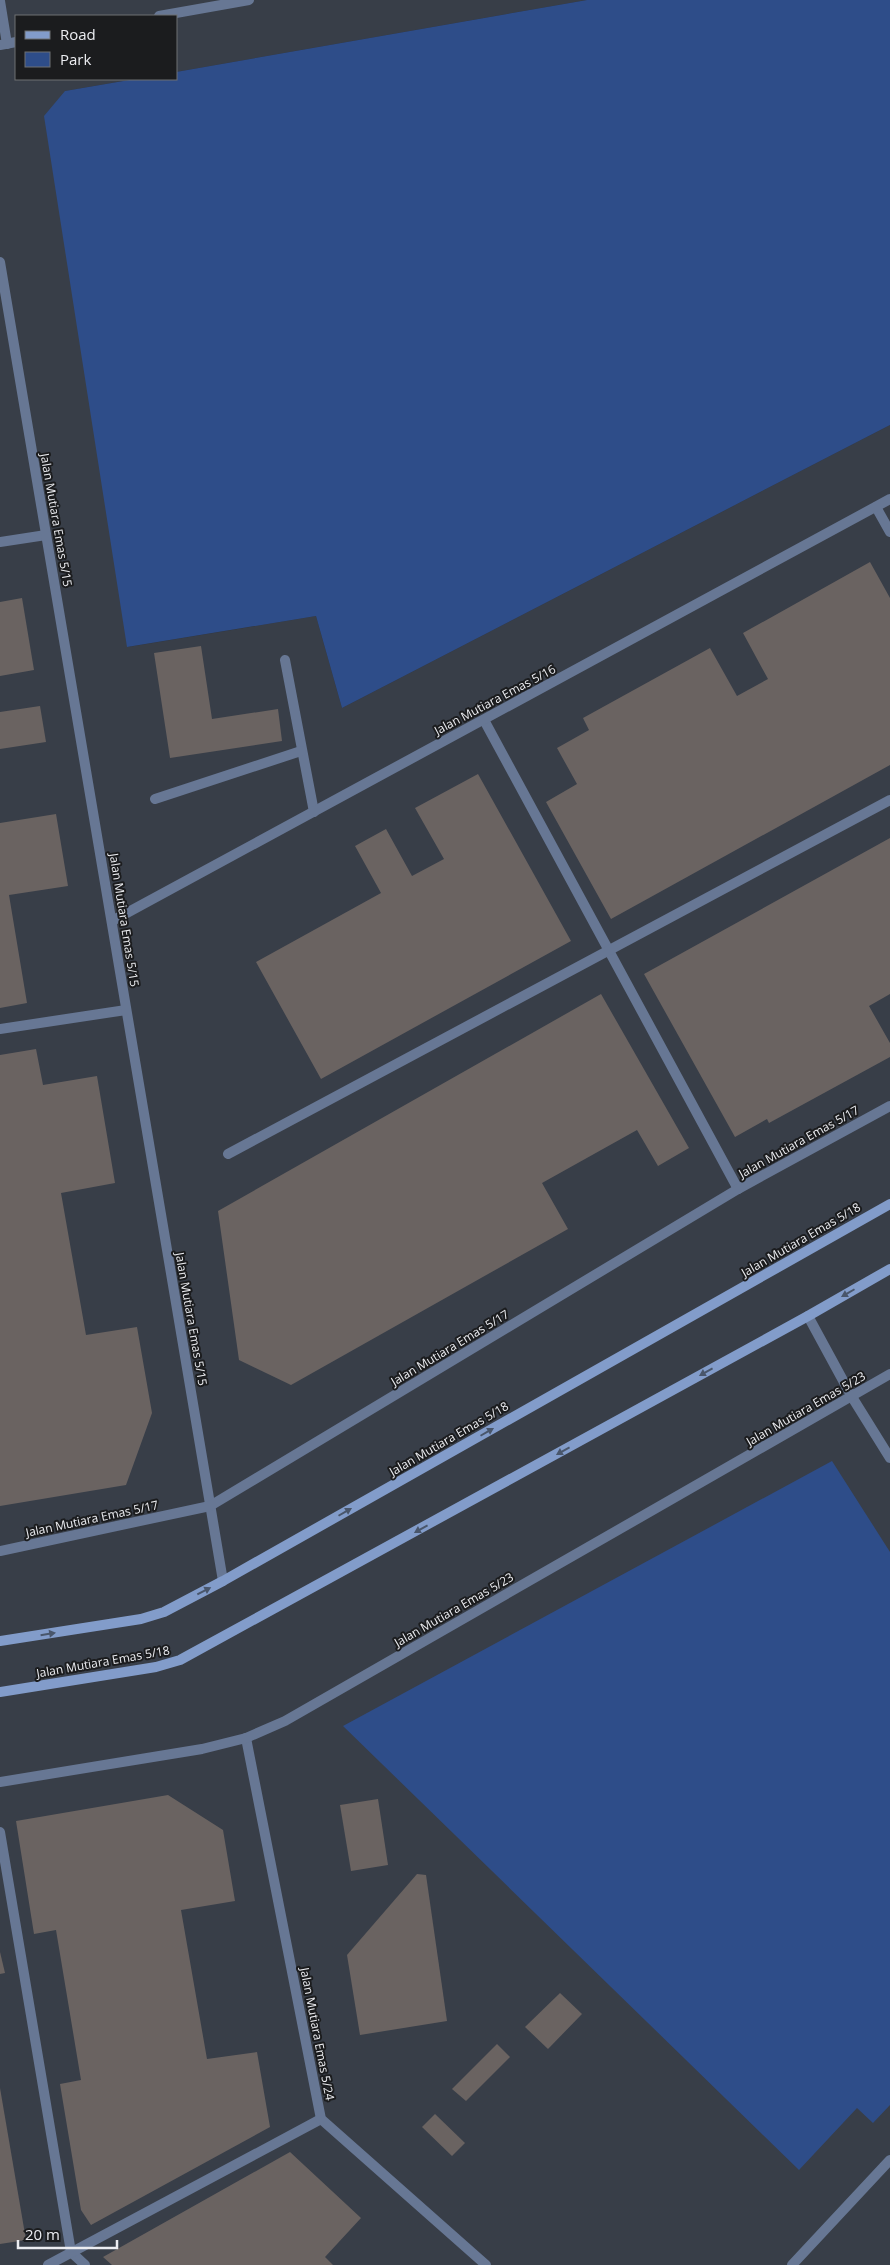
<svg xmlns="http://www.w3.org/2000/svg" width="890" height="2265" viewBox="0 0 890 2265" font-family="'Open Sans',sans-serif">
	<rect width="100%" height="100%" fill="#313439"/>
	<path fill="#383e48" d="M0 0H587L176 72V16H16V79H135L65 91 128 647 316 616 342 708 890 425V2265H0Z"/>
	<g fill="#2e4d89">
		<path d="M587 0H890V425L342 708 316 616 127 647 44 116 65 91 135 79H176V72Z"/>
		<path d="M832 1461 890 1552V2105L873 2123 857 2108 799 2170 343 1726Z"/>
	</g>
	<g fill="#6a6361">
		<path d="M870 562 890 598V765L611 919 546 802 577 784 557 748 589 730 583 718 710 648 737 696 768 679 743 633Z"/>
		<path d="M22 598 34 670 0 676V602Z"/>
		<path d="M201 646 212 719 278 709 282 741 170 758 154 653Z"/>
		<path d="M40 706 46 742 0 749V712Z"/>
		<path d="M478 774 571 941 321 1079 256 962 381 893 355 846 386 829 412 876 444 859 415 808Z"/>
		<path d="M56 814 68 886 9 895 27 1003 0 1008V823Z"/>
		<path d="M890 838V994L869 1006 890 1043V1057L769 1123 767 1119 735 1137 644 974Z"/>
		<path d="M601 994 689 1148 658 1166 637 1130 542 1183 568 1229 291 1385 239 1360 218 1211Z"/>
		<path d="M36 1049 43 1085 97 1076 115 1183 61 1193 86 1335 137 1327 152 1413 126 1485 0 1506V1055Z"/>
		<path d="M168 1795 223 1830 235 1901 181 1910 207 2059 257 2052 270 2127 91 2225 81 2210 60 2084 81 2080 56 1930 34 1934 16 1821Z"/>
		<path d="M378 1799 388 1865 351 1871 340 1805Z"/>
		<path d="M417 1874 426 1875 447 2021 360 2035 347 1955Z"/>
		<path d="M0 1952 5 1973 0 1974Z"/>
		<path d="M560 1993 582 2014 548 2049 525 2027Z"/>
		<path d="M497 2044 510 2057 466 2101 452 2089Z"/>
		<path d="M0 2088 26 2240 0 2244Z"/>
		<path d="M435 2114 465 2143 452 2156 422 2127Z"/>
		<path d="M290 2152 361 2218 325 2257 333 2265H112L103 2257Z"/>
	</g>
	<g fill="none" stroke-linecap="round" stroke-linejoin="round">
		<g stroke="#677794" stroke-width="10">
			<path d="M876 507 890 532"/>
			<path d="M0 542 46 535"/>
			<path d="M285 660 314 812"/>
			<path d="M484 720 738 1189"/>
			<path d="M155 799 301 751"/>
			<path d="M0 1029 126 1010"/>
			<path d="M228 1154 890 800"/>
			<path d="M0 1832 71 2252 85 2265"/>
			<path d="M48 2265 321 2119"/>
		</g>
		<g stroke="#677794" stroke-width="10">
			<path d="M0 1 7 44"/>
			<path d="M159 16 249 0"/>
			<path d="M0 45 16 42"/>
			<path d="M0 262 223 1581"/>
			<path d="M112 921 890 499"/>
			<path d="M808 1316 852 1397 890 1458"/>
			<path d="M0 1551 210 1506 738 1189 890 1106"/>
			<path d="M246 1738 321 2119 486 2265"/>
			<path d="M0 1782 202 1749 246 1738 285 1721 890 1374"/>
			<path d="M792 2265 890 2160"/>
		</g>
		<g stroke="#829cca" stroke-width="10">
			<path d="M0 1641 141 1619 164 1612 223 1581 890 1204"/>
			<path d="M0 1692 156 1667 180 1660 808 1316 890 1269"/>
		</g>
	</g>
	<defs><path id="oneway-solid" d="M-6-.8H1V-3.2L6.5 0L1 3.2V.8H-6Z" transform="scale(1.25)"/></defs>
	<g fill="#49566b">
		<use href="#oneway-solid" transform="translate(848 1293) rotate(150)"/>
		<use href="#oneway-solid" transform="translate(706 1372) rotate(151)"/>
		<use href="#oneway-solid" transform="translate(487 1432) rotate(-30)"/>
		<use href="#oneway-solid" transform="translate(563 1451) rotate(151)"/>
		<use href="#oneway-solid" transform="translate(345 1512) rotate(-30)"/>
		<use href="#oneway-solid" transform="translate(421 1529) rotate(151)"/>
		<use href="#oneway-solid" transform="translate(204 1591) rotate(-27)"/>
		<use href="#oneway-solid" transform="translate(48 1634) rotate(-9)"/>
	</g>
	<g text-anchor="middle" stroke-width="4" stroke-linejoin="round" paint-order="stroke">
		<g font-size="12" fill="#ecedf1" stroke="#1b1c1e">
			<text transform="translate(56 520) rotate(80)" y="4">Jalan Mutiara Emas 5/15</text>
			<text transform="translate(495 700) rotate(-28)" y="4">Jalan Mutiara Emas 5/16</text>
			<text transform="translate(124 920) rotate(81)" y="4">Jalan Mutiara Emas 5/15</text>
			<text transform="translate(799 1142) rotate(-29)" y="4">Jalan Mutiara Emas 5/17</text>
			<text transform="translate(801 1240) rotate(-30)" y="4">Jalan Mutiara Emas 5/18</text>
			<text transform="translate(191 1319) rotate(80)" y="4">Jalan Mutiara Emas 5/15</text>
			<text transform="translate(450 1348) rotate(-31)" y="4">Jalan Mutiara Emas 5/17</text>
			<text transform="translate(806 1409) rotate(-30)" y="4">Jalan Mutiara Emas 5/23</text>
			<text transform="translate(449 1439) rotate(-30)" y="4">Jalan Mutiara Emas 5/18</text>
			<text transform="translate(92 1519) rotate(-12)" y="4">Jalan Mutiara Emas 5/17</text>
			<text transform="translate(454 1610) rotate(-30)" y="4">Jalan Mutiara Emas 5/23</text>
			<text transform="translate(103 1662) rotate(-10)" y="4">Jalan Mutiara Emas 5/18</text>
			<text transform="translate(317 2034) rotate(79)" y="4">Jalan Mutiara Emas 5/24</text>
		</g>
	</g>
	<rect x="15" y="15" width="162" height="65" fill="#1b1c1e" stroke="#6f7072"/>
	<rect x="25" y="31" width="25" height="8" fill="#829cca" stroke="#6f7072"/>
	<text x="60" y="40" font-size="15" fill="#ecedf1">Road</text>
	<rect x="25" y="52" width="25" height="15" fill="#2e4d89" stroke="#6f7072"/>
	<text x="60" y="65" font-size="15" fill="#ecedf1">Park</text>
	<path d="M18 2240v8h99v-8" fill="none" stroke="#ecedf1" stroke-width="2.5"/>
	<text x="25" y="2240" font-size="15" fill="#ecedf1" stroke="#1b1c1e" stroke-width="4" paint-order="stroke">20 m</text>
</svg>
